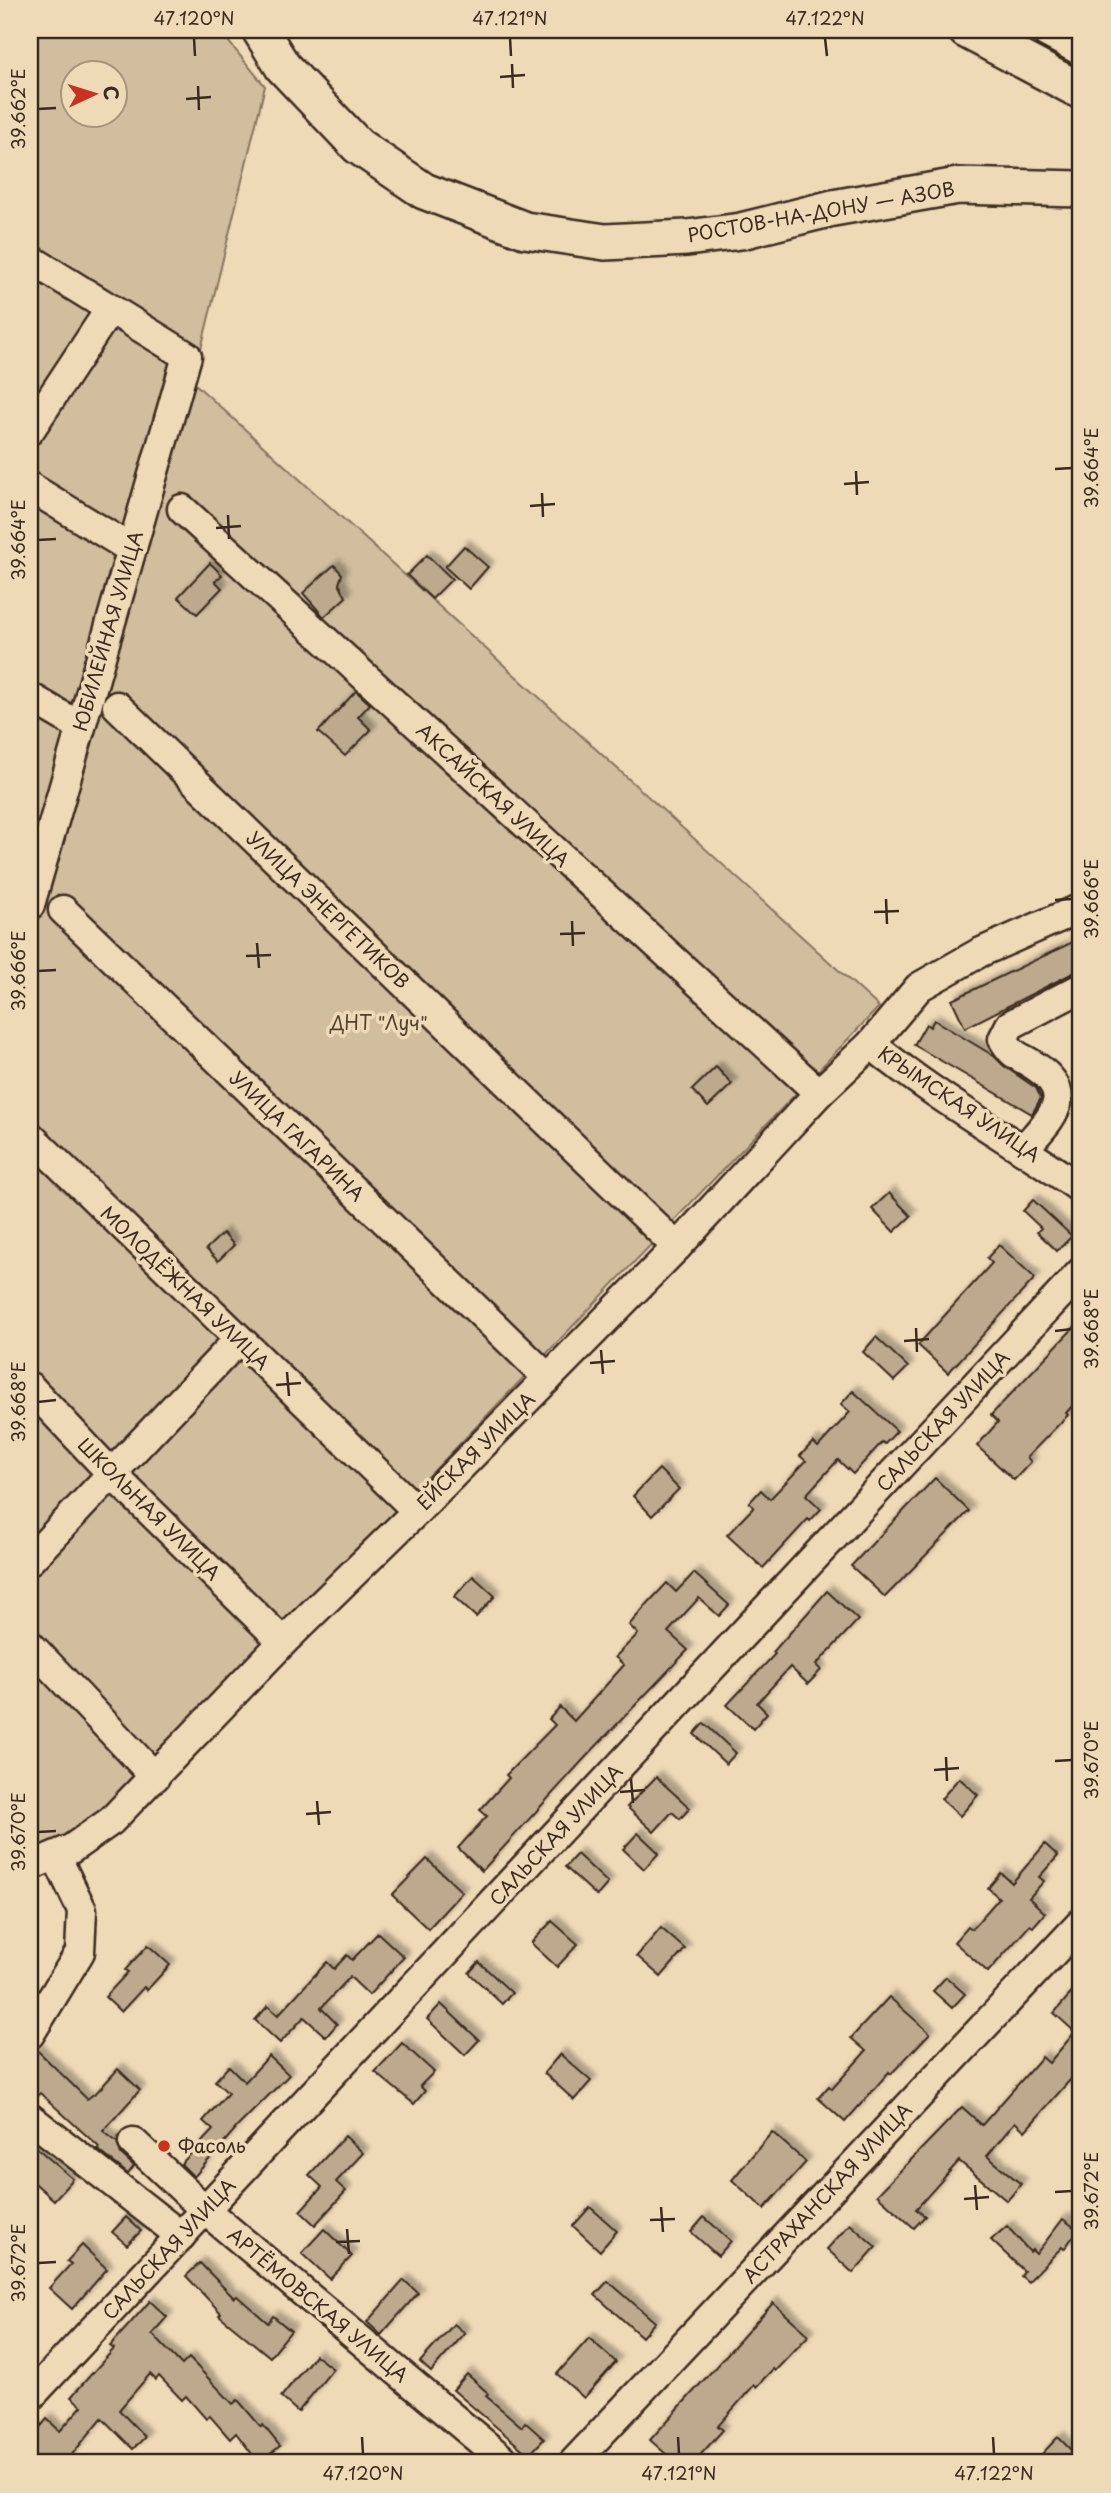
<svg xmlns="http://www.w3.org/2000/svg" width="1111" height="2493" viewBox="0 0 1111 2493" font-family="'Playpen Sans',sans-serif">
	<defs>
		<filter id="shadow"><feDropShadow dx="5.5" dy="-5.5" stdDeviation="2" flood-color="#0004"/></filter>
	</defs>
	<rect width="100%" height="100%" fill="#efdab8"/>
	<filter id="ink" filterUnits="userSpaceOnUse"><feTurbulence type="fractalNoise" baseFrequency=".0143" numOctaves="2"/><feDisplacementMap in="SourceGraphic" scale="14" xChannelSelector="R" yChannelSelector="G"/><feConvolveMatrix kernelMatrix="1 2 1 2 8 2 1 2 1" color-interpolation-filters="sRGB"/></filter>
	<g filter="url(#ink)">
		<path fill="#d1be9f" stroke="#86745e" stroke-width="2" fill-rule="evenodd" d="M30 30H219L265 86 193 382 879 1007 142 1775 64 1843 30 1851ZM74 74H116V116H74Z"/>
		<g fill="#bda98d" stroke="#3b2a1e" stroke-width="2" filter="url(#shadow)">
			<path d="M464 546 488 567 469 589 445 567Z"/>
			<path d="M427 555 452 579 432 599 407 575Z"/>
			<path d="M210 563 222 575 215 581 222 588 197 614 178 597Z"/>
			<path d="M334 565 342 574 339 584 346 597 324 617 303 593Z"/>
			<path d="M356 691 370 704 358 717 371 730 345 756 318 732Z"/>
			<path d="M1081 938V971L1073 973 965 1028 952 1000Z"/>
			<path d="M934 1020 994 1056 1004 1066 1036 1088 1041 1098 1032 1114 914 1045 926 1024 930 1027Z"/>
			<path d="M716 1067 732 1084 708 1107 692 1090Z"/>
			<path d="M889 1193 911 1216 894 1232 872 1209Z"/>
			<path d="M1033 1200 1072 1236 1057 1251 1037 1232 1041 1228 1023 1211Z"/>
			<path d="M223 1233 234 1245 218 1261 206 1249Z"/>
			<path d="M999 1245 1035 1278 948 1373 918 1345 992 1263 987 1258Z"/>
			<path d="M1081 1320V1396L1066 1413 1068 1415 1027 1457 1031 1462 1014 1480 977 1446 998 1422 991 1415Z"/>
			<path d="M876 1337 908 1367 894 1381 863 1352Z"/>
			<path d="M853 1391 897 1431 885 1444 882 1442 853 1474 838 1460 806 1495 821 1509 810 1521 808 1519 763 1568 727 1535 754 1507 749 1503 761 1490 770 1499 806 1461 800 1456 813 1442 818 1447 850 1412 841 1404Z"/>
			<path d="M659 1469 679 1489 652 1516 633 1496Z"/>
			<path d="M935 1478 969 1511 885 1597 851 1566Z"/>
			<path d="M694 1573 729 1605 719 1616 699 1598 668 1632 688 1650 583 1760 482 1871 458 1848 487 1816 480 1810 509 1778 506 1775 555 1725 549 1719 560 1707 574 1721 624 1665 615 1657 638 1634 629 1625 650 1601 667 1583 676 1592Z"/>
			<path d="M473 1576 495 1596 476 1617 454 1597Z"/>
			<path d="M827 1591 858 1620 816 1665 821 1670 808 1684 790 1667 757 1703 767 1713 753 1729 727 1705 775 1654 773 1652Z"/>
			<path d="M704 1723 736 1753 726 1764 694 1734Z"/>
			<path d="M656 1777 690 1808 680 1819 672 1812 654 1832 627 1807Z"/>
			<path d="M959 1778 978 1795 960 1816 941 1799Z"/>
			<path d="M638 1833 659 1853 644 1869 623 1849Z"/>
			<path d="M1045 1844 1058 1856 1039 1877 1044 1881 1029 1898 1045 1913 1033 1927 1030 1925 988 1972 954 1942 968 1926 972 1929 999 1898 988 1888 1001 1873 1012 1883Z"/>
			<path d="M577 1854 608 1883 597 1896 565 1867Z"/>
			<path d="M427 1859 462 1892 428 1929 392 1895Z"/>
			<path d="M552 1921 578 1944 557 1967 531 1943Z"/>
			<path d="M661 1928 685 1949 661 1977 637 1956Z"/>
			<path d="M378 1933 404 1957 369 1995 350 1977 321 2008 337 2024 326 2037 304 2017 280 2043 255 2020 268 2006 278 2015 327 1962 334 1969 347 1955 352 1960Z"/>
			<path d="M148 1945 170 1965 147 1990 144 1987 121 2012 105 1997 128 1972 125 1970Z"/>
			<path d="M479 1962 512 1993 502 2004 469 1973Z"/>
			<path d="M946 1977 965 1994 952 2008 933 1991Z"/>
			<path d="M1081 1982V2075L1074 2084 1070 2080 1025 2131 1015 2122 987 2156 1021 2184 1007 2201 959 2161 916 2209 925 2216 914 2228 877 2195 962 2107 982 2125 1042 2057 1049 2063 1075 2032 1054 2013Z"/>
			<path d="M889 1997 930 2033 891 2074 889 2072 845 2122 818 2098 829 2086 832 2089 866 2051 851 2038Z"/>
			<path d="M441 2004 479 2040 465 2055 427 2019Z"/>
			<path d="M402 2043 434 2072 420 2086 425 2091 414 2104 375 2072Z"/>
			<path d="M37 2050 87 2099 98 2091 118 2069 140 2090 103 2131 117 2142 121 2154 134 2166 128 2174 97 2149 99 2147 40 2093 30 2102V2057Z"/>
			<path d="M560 2054 591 2081 574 2100 544 2073Z"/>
			<path d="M269 2056 289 2075 238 2126 194 2177 181 2164 213 2130 203 2121 228 2093 215 2081 229 2066 245 2082Z"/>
			<path d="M772 2132 806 2162 764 2209 732 2180Z"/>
			<path d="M345 2136 363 2153 336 2182 346 2191 315 2225 300 2211 322 2187 309 2175Z"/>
			<path d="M30 2142 73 2179 54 2200 30 2179Z"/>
			<path d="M590 2207 617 2231 600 2251 573 2226Z"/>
			<path d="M126 2217 141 2231 127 2245 112 2232Z"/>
			<path d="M704 2217 731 2241 718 2256 691 2232Z"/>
			<path d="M1063 2219 1078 2230 1064 2249 1062 2247 1028 2282 1021 2276 1024 2271 991 2240 1007 2226 1030 2252 1032 2250 1036 2254Z"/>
			<path d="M850 2224 876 2247 853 2273 827 2249Z"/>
			<path d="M324 2229 352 2256 330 2279 302 2253Z"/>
			<path d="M82 2245 107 2269 72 2309 49 2288 71 2264 67 2261Z"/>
			<path d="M200 2263 234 2298 237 2296 268 2323 273 2316 291 2331 270 2357 219 2315 221 2313 186 2276Z"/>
			<path d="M404 2280 418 2293 381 2335 367 2322Z"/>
			<path d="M608 2281 655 2322 642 2337 595 2295Z"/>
			<path d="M150 2301 167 2317 152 2334 182 2365 189 2358 233 2404 238 2400 261 2427 263 2425 280 2446 259 2463 236 2433 230 2439 210 2416 206 2419 186 2396 182 2400 159 2376 156 2380 150 2374 119 2410 145 2437 133 2449 102 2418 65 2463H30V2439L47 2419 60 2431 82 2406 71 2397 114 2349 110 2346Z"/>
			<path d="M773 2303 809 2335 775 2371 773 2369 756 2387 754 2385 718 2426 723 2430 693 2463H676L650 2440Z"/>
			<path d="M454 2324 465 2333 431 2372 420 2362Z"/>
			<path d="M589 2338 616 2362 584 2398 557 2374Z"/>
			<path d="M315 2355 333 2369 298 2412 281 2397Z"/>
			<path d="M467 2374 489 2394 486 2396 522 2427 525 2422 544 2439 529 2455 453 2390Z"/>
			<path d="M1058 2437 1075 2454 1065 2463H1047L1040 2456Z"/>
		</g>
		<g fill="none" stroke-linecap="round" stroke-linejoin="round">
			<g stroke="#3b2a1e" stroke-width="33">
				<g id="minor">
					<path d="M30 259 187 356 30 905"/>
					<path d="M30 430 110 309"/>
					<path d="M30 487 131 549"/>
					<path d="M182 509 819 1093"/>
					<path d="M30 697 81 727"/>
					<path d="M117 706 677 1247"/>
					<path d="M63 910 548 1378"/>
					<path d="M871 1044C936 1098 1012 1140 1081 1189"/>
					<path d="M30 1136 417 1511"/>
					<path d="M1024 1149C1048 1120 1080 1096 1035 1066 1019 1055 1014 1058 1003 1039L1010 1025 1081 988"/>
					<path d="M30 1387 111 1473 283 1642"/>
					<path d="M30 1560 238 1340"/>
					<path d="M30 1645 155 1777"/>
					<path d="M30 1866 71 1849 111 1821 283 1642 417 1511 677 1247 819 1093 871 1044 919 987 979 953 1081 908"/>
					<path d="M30 2034 80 1952 82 1910 56 1856"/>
					<path d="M30 2118 181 2236"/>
					<path d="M133 2142 205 2210 507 2463"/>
					<path d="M30 2397 1081 1272"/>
					<path d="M573 2463 1081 1923"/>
				</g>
			</g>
			<g stroke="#3b2a1e" stroke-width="40">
				<g id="major">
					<path d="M260 30 283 67 358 146 424 191 525 230 605 242 687 238 741 231 833 208 958 186 1081 189"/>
					<path d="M966 30 1081 91"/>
					<path d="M1049 30 1081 47"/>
				</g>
			</g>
			<use href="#minor" stroke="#efdab8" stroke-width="28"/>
			<use href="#major" stroke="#efdab8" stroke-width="35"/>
		</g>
	</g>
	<path fill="none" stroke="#3b2a1e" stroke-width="2.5" d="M194 38 195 56M510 38 511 56M825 38 827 56M512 64 513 88M500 77 525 75M198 86 199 110M186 99 211 97M38 109 56 108M1055 469 1072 468M856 471 857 495M844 484 869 482M542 493 543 517M530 506 555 504M228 515 229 539M216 528 241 526M38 540 56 539M886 899 887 924M1055 900 1072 899M874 912 899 911M572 921 573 946M560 934 585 933M257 943 259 968M246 956 271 955M38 971 56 970M916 1328 917 1352M1055 1331 1072 1329M904 1341 929 1339M601 1350 603 1374M590 1363 615 1361M287 1372 289 1396M276 1385 301 1383M38 1402 56 1400M946 1757 947 1781M1055 1761 1072 1760M934 1770 959 1768M631 1779 633 1803M620 1792 645 1790M317 1801 319 1825M306 1814 331 1812M38 1832 56 1831M975 2185 977 2210M1055 2192 1072 2191M964 2199 989 2197M661 2207 663 2232M650 2220 675 2219M347 2229 349 2254M336 2242 360 2241M38 2263 56 2262M362 2437 363 2454M678 2437 679 2454M993 2437 994 2454"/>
	<circle fill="#c8321e" stroke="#efdab8" stroke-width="2.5" cx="164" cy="2146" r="7"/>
	<g text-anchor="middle" stroke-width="7" stroke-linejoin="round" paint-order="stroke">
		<g font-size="19" fill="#3b2a1e" stroke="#efdab8">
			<text transform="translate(821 212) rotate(-10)" y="7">РОСТОВ-НА-ДОНУ — АЗОВ</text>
			<text transform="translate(108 631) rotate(-74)" y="7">ЮБИЛЕЙНАЯ УЛИЦА</text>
			<text transform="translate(493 795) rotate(43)" y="7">АКСАЙСКАЯ УЛИЦА</text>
			<text transform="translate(328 910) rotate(44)" y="7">УЛИЦА ЭНЕРГЕТИКОВ</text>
			<text transform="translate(959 1104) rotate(34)" y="7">КРЫМСКАЯ УЛИЦА</text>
			<text transform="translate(297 1136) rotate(44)" y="7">УЛИЦА ГАГАРИНА</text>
			<text transform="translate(185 1288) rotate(44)" y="7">МОЛОДЁЖНАЯ УЛИЦА</text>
			<text transform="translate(943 1421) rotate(-47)" y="7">САЛЬСКАЯ УЛИЦА</text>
			<text transform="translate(476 1451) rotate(-45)" y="7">ЕЙСКАЯ УЛИЦА</text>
			<text transform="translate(149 1509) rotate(45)" y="7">ШКОЛЬНАЯ УЛИЦА</text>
			<text transform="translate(556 1835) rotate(-47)" y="7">САЛЬСКАЯ УЛИЦА</text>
			<text transform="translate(827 2193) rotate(-47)" y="7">АСТРАХАНСКАЯ УЛИЦА</text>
			<text transform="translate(169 2249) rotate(-47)" y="7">САЛЬСКАЯ УЛИЦА</text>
			<text transform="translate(318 2305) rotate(40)" y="7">АРТЁМОВСКАЯ УЛИЦА</text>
		</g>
		<g font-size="19" fill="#524031" stroke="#efdab8">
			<text x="379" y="1030">ДНТ "Луч"</text>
		</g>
		<g font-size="19" fill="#3b2a1e" stroke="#efdab8" text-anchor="start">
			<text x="178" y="2153">Фасоль</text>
		</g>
	</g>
	<rect width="1111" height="2493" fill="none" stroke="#efdab8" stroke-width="77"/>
	<g transform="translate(94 94) rotate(86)"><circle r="33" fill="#efdab8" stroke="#a7947a" stroke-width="2"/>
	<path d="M0-5L12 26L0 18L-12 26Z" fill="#c8321e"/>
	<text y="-10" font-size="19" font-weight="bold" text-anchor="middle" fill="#3b2a1e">С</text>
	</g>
	<rect x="38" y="38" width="1034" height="2416" fill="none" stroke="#3b2a1e" stroke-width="2.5"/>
	<g font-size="18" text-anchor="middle" fill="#3b2a1e">
		<text x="194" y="25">47.120°N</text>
		<text x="510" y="25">47.121°N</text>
		<text x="825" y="25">47.122°N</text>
		<text transform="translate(19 109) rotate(-90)" y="6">39.662°E</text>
		<text transform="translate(1092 468) rotate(-90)" y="6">39.664°E</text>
		<text transform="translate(19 540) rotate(-90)" y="6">39.664°E</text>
		<text transform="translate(1092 899) rotate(-90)" y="6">39.666°E</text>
		<text transform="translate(19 971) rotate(-90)" y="6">39.666°E</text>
		<text transform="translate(1092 1329) rotate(-90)" y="6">39.668°E</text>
		<text transform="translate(19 1402) rotate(-90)" y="6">39.668°E</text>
		<text transform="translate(1092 1760) rotate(-90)" y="6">39.670°E</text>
		<text transform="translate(19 1832) rotate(-90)" y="6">39.670°E</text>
		<text transform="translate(1092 2191) rotate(-90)" y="6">39.672°E</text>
		<text transform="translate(19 2263) rotate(-90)" y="6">39.672°E</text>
		<text x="363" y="2480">47.120°N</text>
		<text x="679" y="2480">47.121°N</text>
		<text x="994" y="2480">47.122°N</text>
	</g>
</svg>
